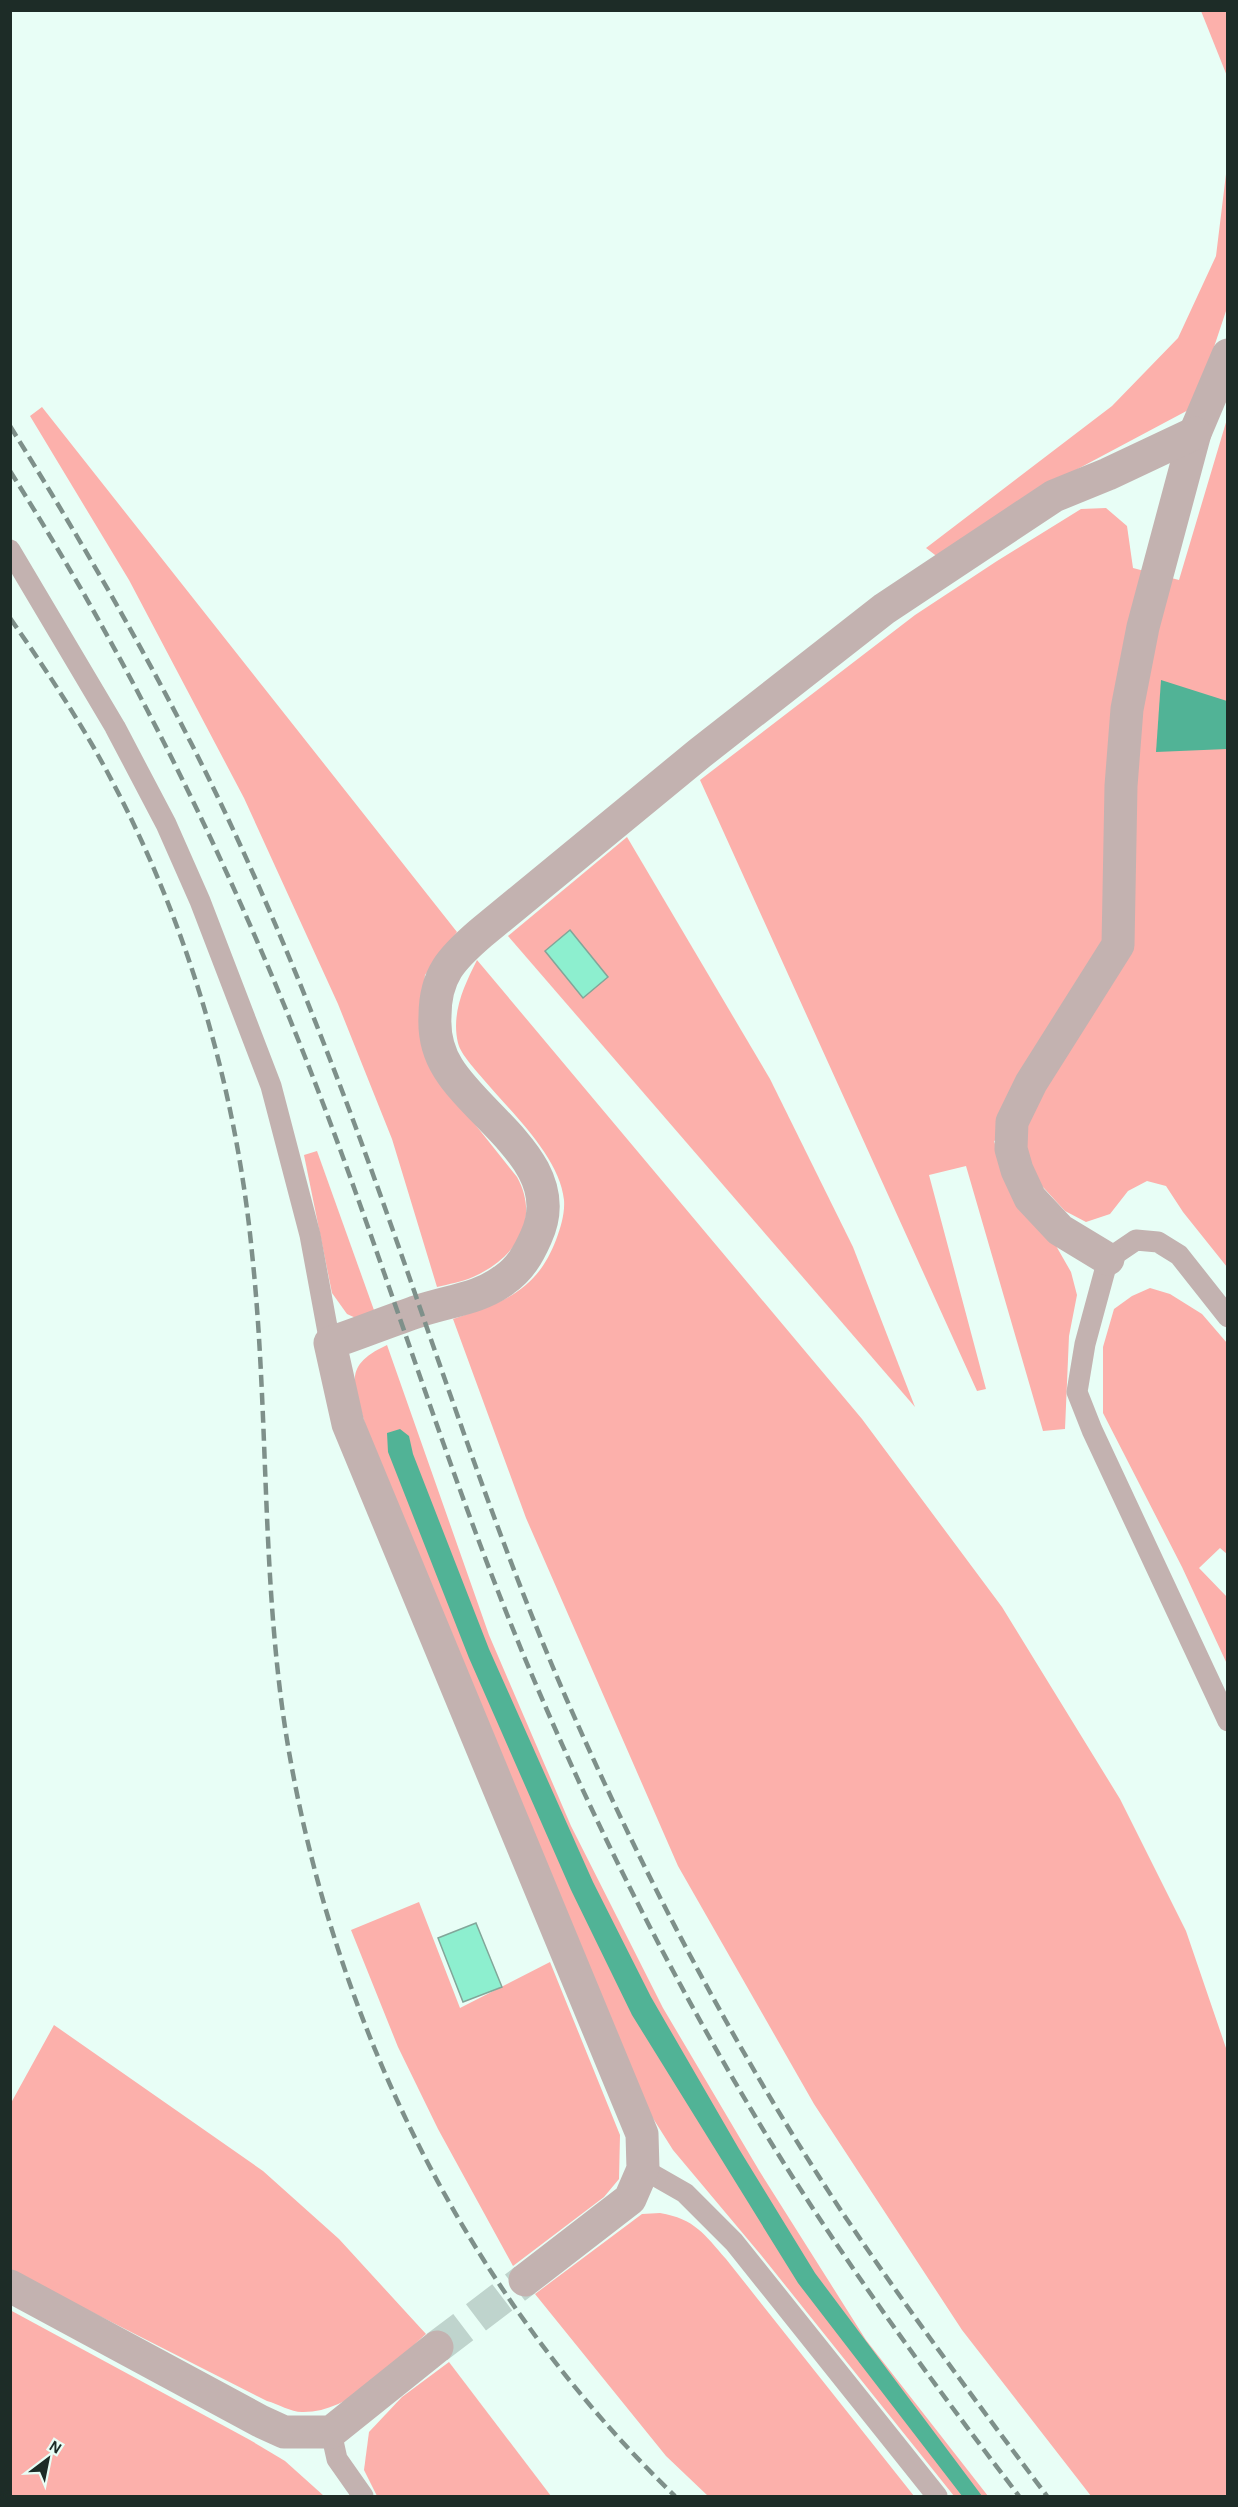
<svg xmlns="http://www.w3.org/2000/svg" width="1238" height="2507" viewBox="0 0 1238 2507" font-family="'Alegreya Sans',sans-serif">
	<rect width="100%" height="100%" fill="#e8fef6"/>
	<g fill="#fcb0ab">
		<path d="M1201 11H1227V76Z"/>
		<path d="M1227 166V308L1194 407 1025 497 939 558 926 548 1112 406 1178 338 1216 256Z"/>
		<path d="M42 407 457 932 425 975 423 998 431 1069 517 1177C541 1221 515 1258 473 1277 462 1282 449 1284 437 1287L392 1139 338 1004 244 798 129 580 30 416Z"/>
		<path d="M1227 419V1267L1183 1212 1166 1186 1147 1181 1128 1191 1110 1214 1086 1222 1065 1211 1042 1186 1026 1164 1022 1130 994 1141 1006 1177 1051 1237 1071 1272 1077 1295 1069 1336 1065 1429 1043 1431 966 1166 929 1175 986 1389 977 1391 700 780 915 615 997 561 1081 509 1106 508 1127 526 1133 568 1179 580Z"/>
		<path d="M627 837 770 1079 853 1247 915 1407 508 936Z"/>
		<path d="M477 960 862 1419 1002 1607 1120 1799 1186 1931 1227 2051V2496H1091L962 2330 814 2104 678 1866 526 1518 453 1319C503 1302 536 1292 556 1240 561 1227 565 1213 564 1200 560 1157 511 1112 484 1080 476 1070 461 1055 458 1043 451 1013 464 986 477 960Z"/>
		<path d="M317 1151 375 1313 358 1319 347 1314 332 1293 304 1155Z"/>
		<path d="M1150 1288 1170 1294 1202 1314 1227 1343V1554L1220 1548 1199 1568 1227 1597V1664L1182 1567 1103 1413V1347L1114 1309 1132 1296Z"/>
		<path d="M387 1345 489 1635 571 1826 663 2008 760 2172 866 2340 988 2496H954L761 2255 673 2150 644 2104 365 1424C354 1383 342 1366 387 1345Z"/>
		<path d="M419 1902 460 2008 550 1962 620 2135 619 2179 604 2197 513 2266 438 2129 398 2047 351 1930Z"/>
		<path d="M54 2025 263 2171 339 2239 426 2334C392 2364 351 2413 302 2412 291 2412 278 2404 267 2401L11 2271V2103Z"/>
		<path d="M660 2213C695 2219 704 2234 726 2259L914 2496H708L666 2456 535 2294 642 2214Z"/>
		<path d="M10 2310 250 2440 285 2461 324 2496H11Z"/>
		<path d="M449 2362 551 2496H377L364 2470 369 2432 402 2397Z"/>
	</g>
	<g fill="#51b396">
		<path d="M1161 680 1227 701V749L1156 752Z"/>
		<path d="M400 1429 409 1436 413 1454 489 1649 593 1882 651 1997 739 2149 815 2273 982 2496H962L798 2283 632 2015 571 1890 469 1658 388 1452 387 1433Z"/>
	</g>
	<g fill="#8defcf" stroke="#82a699" stroke-width="1.5">
		<path d="M570 930 608 977 583 998 545 951Z"/>
		<path d="M476 1923 502 1987 463 2002 438 1938Z"/>
	</g>
	<g fill="none" stroke-linecap="round" stroke-linejoin="round">
		<path stroke="#bfd4cd" stroke-width="33" stroke-dasharray="33 16" stroke-linecap="butt" d="M437 2347 525 2280"/>
		<g stroke="#c3b2b0" stroke-width="21">
			<path d="M10 550 115 727 166 824 200 901 271 1086 310 1235 330 1343"/>
			<path d="M1228 1317 1179 1255 1158 1242 1136 1240 1108 1259 1085 1344 1077 1392 1092 1430 1228 1721"/>
			<path d="M643 2169 685 2193 734 2242 937 2496"/>
			<path d="M331 2432 337 2459 363 2496"/>
		</g>
		<g stroke="#c3b2b0" stroke-width="33">
			<path d="M1108 1259 1060 1230 1030 1198 1017 1170 1011 1149 1012 1122 1031 1083 1118 945 1121 786 1127 709 1143 627 1195 433 1228 355"/>
			<path d="M525 2280 630 2199 643 2169 642 2134 348 1424 330 1343C360 1333 389 1321 419 1311 447 1301 479 1299 504 1280 520 1269 528 1255 536 1237 569 1166 480 1120 448 1068 438 1052 434 1034 435 1016 435 975 452 958 481 933L700 753 884 609 1054 496 1108 474 1195 433"/>
			<path d="M10 2286 260 2421 284 2432H331L437 2347"/>
		</g>
		<g stroke="#7e908a" stroke-width="4.5" stroke-dasharray="12 6" stroke-linecap="butt">
			<path d="M10 426C74 529 135 633 190 741 243 845 289 953 331 1062 413 1273 476 1490 566 1698 644 1876 735 2050 842 2212 907 2309 977 2403 1047 2496"/>
			<path d="M10 471C128 658 226 856 307 1062 389 1271 451 1488 540 1694 606 1848 683 1998 770 2141 846 2264 931 2381 1019 2496"/>
			<path d="M10 618C40 661 68 703 94 748 181 901 235 1077 252 1253 270 1422 260 1595 291 1763 341 2038 473 2301 675 2496"/>
		</g>
	</g>
	<rect width="1238" height="2507" fill="none" stroke="#1d2c27" stroke-width="24"/>
	<g transform="translate(48 2459) rotate(32)" stroke="#e8fef6" stroke-width="4.5" paint-order="stroke">
	<path d="M0-4.5L10 22L0 15L-10 22Z" fill="#1d2c27"/>
	<text y="-9" font-size="16" font-weight="bold" text-anchor="middle" fill="#1d2c27">N</text>
	</g>
</svg>
